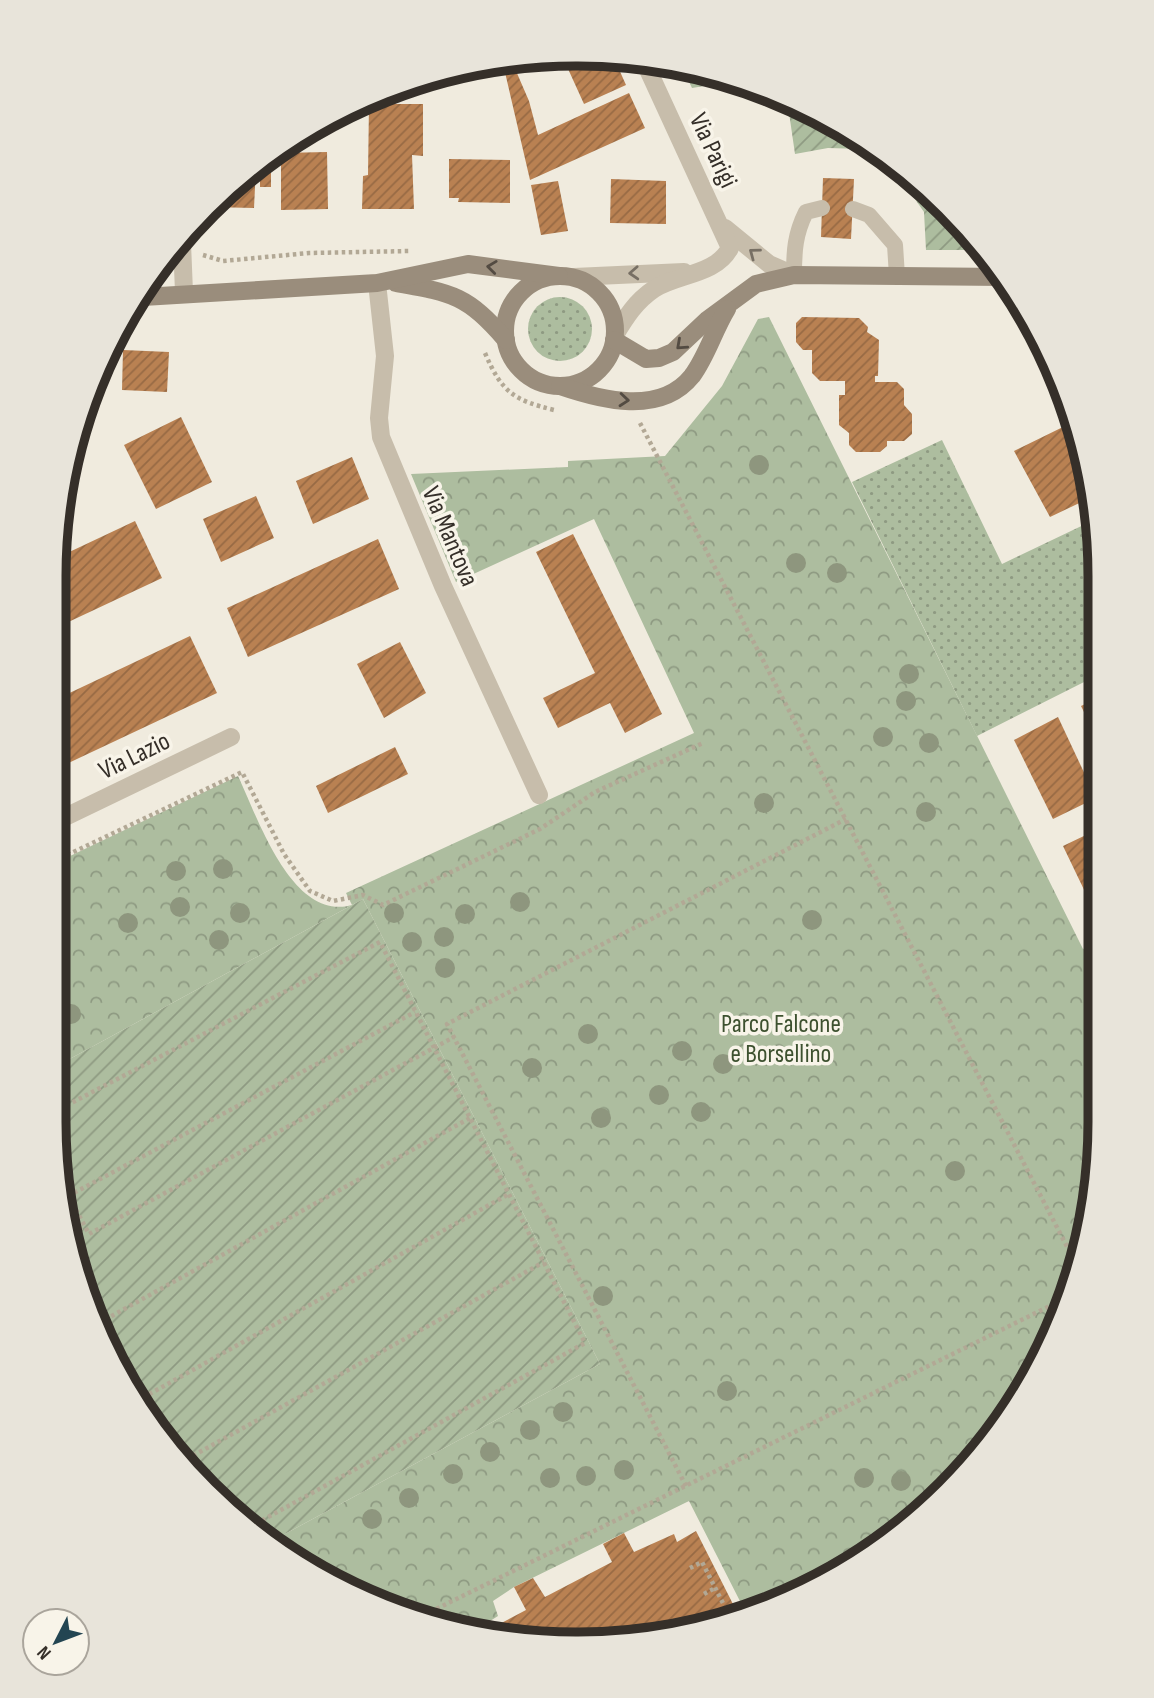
<svg xmlns="http://www.w3.org/2000/svg" width="1154" height="1698" viewBox="0 0 1154 1698" font-family="'Sofia Sans Condensed',sans-serif">
	<defs>
		<pattern id="grass-dots" width="8" height="8" patternUnits="userSpaceOnUse" patternTransform="scale(1.75)"><rect width="8" height="8" fill="#adbd9f"/><path d="M2 2h.1M6 6h.1" fill="none" stroke="#8e9a82" stroke-width="1.8" stroke-linecap="round"/></pattern>
		<pattern id="park-crowns" width="20" height="18" patternUnits="userSpaceOnUse" patternTransform="scale(1.75)"><rect width="20" height="18" fill="#adbd9f"/><path d="M2 6a3 3 0 1 1 6 0M12 15a3 3 0 1 1 6 0" fill="none" stroke="#8e9a82"/></pattern>
		<pattern id="garden-furrows" width="10" height="10" patternUnits="userSpaceOnUse" patternTransform="scale(1.75)"><rect width="10" height="10" fill="#adbd9f"/><path d="M-1 1l2-2M0 10L10 0M9 11l2-2" fill="none" stroke="#8e9a82"/></pattern>
		<pattern id="building-hatch" width="6" height="6" patternUnits="userSpaceOnUse" patternTransform="scale(1.75)"><rect width="6" height="6" fill="#b98152"/><path d="M-1 1l2-2M0 6l6-6M5 7l2-2" fill="none" stroke="#976a44"/></pattern>
	</defs>
	<rect width="100%" height="100%" fill="#f0ebde"/>
	<g fill="url(#grass-dots)">
		<circle cx="560" cy="329" r="32"/>
		<path d="M942 440 1002 564 1094 520 1100 577 1098 675 977 736 852 482Z"/>
	</g>
	<path fill="url(#park-crowns)" d="M769 317 1083 949 1094 944 1090 1223 1046 1353 947 1490 838 1574 744 1609 689 1501 514 1587 493 1601 498 1616 479 1628 377 1604 270 1542 600 1364 363 899 55 1067 59 841 68 857 238 776C258 818 292 922 352 905L346 893 694 733 594 519 456 582 411 474 568 467V461L665 456 722 386 758 319Z"/>
	<g fill="url(#garden-furrows)">
		<path d="M681 65 735 81 692 88Z"/>
		<path d="M787 99 867 142 946 207 982 250H926L924 212 910 192 862 149 828 148 795 154Z"/>
		<path d="M363 899 600 1364 270 1542 258 1535 143 1412 82 1289 54 1121 55 1067Z"/>
	</g>
	<g fill="url(#building-hatch)">
		<path d="M577 54 614 58 626 85 584 104 564 60Z"/>
		<path d="M513 64 529 101 538 135 629 93 645 128 530 180 504 68Z"/>
		<path d="M445 73V84L414 83Z"/>
		<path d="M369 104H423V156L412 155 414 209H362L363 176 368 175Z"/>
		<path d="M327 152 328 209 281 210V153Z"/>
		<path d="M449 159 510 160V203L458 202 459 198H449Z"/>
		<path d="M256 167 254 208 210 207V205Z"/>
		<rect x="260" y="168" width="11" height="19"/>
		<path d="M823 178 854 179 851 239 821 237Z"/>
		<path d="M611 179 666 181V224L610 223Z"/>
		<path d="M558 181 568 231 541 235 531 185Z"/>
		<path d="M802 317 859 318 868 327 867 332 879 340 878 376H875V382H897L904 389V405L912 414V434L904 441H887V446L880 452H856L849 445V433L839 425V395H845V381H820L812 373V350H803L796 342V323Z"/>
		<path d="M123 350 169 352 167 392 122 390Z"/>
		<path d="M181 417 212 482 156 509 124 445Z"/>
		<path d="M1065 426 1071 437 1077 434 1090 475 1092 497 1050 517 1014 451Z"/>
		<path d="M352 457 369 499 313 524 296 481Z"/>
		<path d="M256 496 274 538 221 562 203 519Z"/>
		<path d="M135 521 162 578 62 625 63 555Z"/>
		<path d="M573 534 662 714 625 733 610 703 558 728 543 698 595 673 536 552Z"/>
		<path d="M378 539 399 589 248 657 227 608Z"/>
		<path d="M190 636 217 693 60 767 61 697Z"/>
		<path d="M400 642 426 693 384 718 357 664Z"/>
		<path d="M1098 698V716L1097 738 1081 706Z"/>
		<path d="M1058 717 1096 798 1053 819 1014 740Z"/>
		<path d="M395 747 408 774 328 813 316 786Z"/>
		<path d="M1088 834 1092 842 1096 840 1095 892 1087 896 1063 846Z"/>
		<path d="M696 1531 737 1612 679 1634 542 1643 488 1630 526 1610 514 1587 533 1578 545 1597 612 1562 603 1544 624 1533 634 1552 674 1534 677 1542Z"/>
	</g>
	<g fill="none" stroke-linecap="round" stroke-linejoin="round">
		<g stroke="#b2a895" stroke-width="4.5" stroke-dasharray="3.5 3.5" stroke-linecap="butt">
			<path d="M203 255 223 261 309 253 410 251"/>
			<path d="M485 353C502 393 514 400 554 410"/>
			<path d="M640 423 1076 1264"/>
			<path d="M61 840 69 854 242 772 284 854 310 891 333 901 363 895 383 905 540 829 595 792 703 743"/>
			<path d="M54 1112 380 942 585 1343 250 1527"/>
			<path d="M66 1191 89 1234 454 1037"/>
			<path d="M68 1196 415 1012"/>
			<path d="M73 1233 84 1226"/>
			<path d="M99 1323 470 1118"/>
			<path d="M137 1401 509 1194"/>
			<path d="M187 1459 544 1262"/>
			<path d="M686 1486 447 1024 846 819"/>
			<path d="M690 1568 702 1562 729 1615"/>
			<path d="M704 1594 715 1588"/>
			<path d="M424 1615 1064 1299"/>
		</g>
		<g stroke="#c7bdab" stroke-width="16">
			<path d="M853 209 869 215 895 245 897 276"/>
			<path d="M794 275C794 251 795 234 806 212L822 208"/>
		</g>
		<g stroke="#c7bdab" stroke-width="18">
			<path d="M182 243 184 292"/>
			<path d="M377 283 385 356 379 418 381 437 443 586 539 795"/>
			<path d="M59 820 231 737"/>
		</g>
		<g stroke="#c7bdab" stroke-width="18">
			<path d="M725 228 769 264 794 275"/>
			<path d="M574 277 684 272"/>
			<path d="M615 335C626 317 636 301 654 289 677 274 716 275 730 248L644 61"/>
		</g>
		<g stroke="#9a8d7c" stroke-width="18">
			<circle cx="560" cy="331" r="55"/>
			<path d="M396 283C453 293 467 295 506 340"/>
			<path d="M143 297 377 283 468 264 559 276"/>
			<path d="M614 340 646 359 659 358 673 352 707 320 756 284 794 275 1004 277"/>
			<path d="M560 386C601 400 660 416 692 376 707 356 714 330 727 309"/>
		</g>
	</g>
	<g fill="#8e967e">
		<circle cx="759" cy="465" r="10"/>
		<circle cx="796" cy="563" r="10"/>
		<circle cx="837" cy="573" r="10"/>
		<circle cx="909" cy="674" r="10"/>
		<circle cx="906" cy="701" r="10"/>
		<circle cx="883" cy="737" r="10"/>
		<circle cx="929" cy="743" r="10"/>
		<circle cx="764" cy="803" r="10"/>
		<circle cx="926" cy="812" r="10"/>
		<circle cx="223" cy="869" r="10"/>
		<circle cx="176" cy="871" r="10"/>
		<circle cx="520" cy="902" r="10"/>
		<circle cx="180" cy="907" r="10"/>
		<circle cx="240" cy="913" r="10"/>
		<circle cx="394" cy="913" r="10"/>
		<circle cx="465" cy="914" r="10"/>
		<circle cx="812" cy="920" r="10"/>
		<circle cx="128" cy="923" r="10"/>
		<circle cx="444" cy="937" r="10"/>
		<circle cx="219" cy="940" r="10"/>
		<circle cx="412" cy="942" r="10"/>
		<circle cx="445" cy="968" r="10"/>
		<circle cx="71" cy="1014" r="10"/>
		<circle cx="588" cy="1034" r="10"/>
		<circle cx="682" cy="1051" r="10"/>
		<circle cx="723" cy="1064" r="10"/>
		<circle cx="532" cy="1068" r="10"/>
		<circle cx="659" cy="1095" r="10"/>
		<circle cx="701" cy="1112" r="10"/>
		<circle cx="601" cy="1118" r="10"/>
		<circle cx="955" cy="1171" r="10"/>
		<circle cx="603" cy="1296" r="10"/>
		<circle cx="727" cy="1391" r="10"/>
		<circle cx="563" cy="1412" r="10"/>
		<circle cx="530" cy="1430" r="10"/>
		<circle cx="490" cy="1452" r="10"/>
		<circle cx="624" cy="1470" r="10"/>
		<circle cx="453" cy="1474" r="10"/>
		<circle cx="586" cy="1476" r="10"/>
		<circle cx="550" cy="1478" r="10"/>
		<circle cx="864" cy="1478" r="10"/>
		<circle cx="901" cy="1481" r="10"/>
		<circle cx="409" cy="1498" r="10"/>
		<circle cx="372" cy="1519" r="10"/>
	</g>
	<defs><path id="oneway-chevron" d="M-2-3.5L2.5 0L-2 3.5" fill="none" stroke-width="1.6" stroke-linecap="round" stroke-linejoin="round" transform="scale(1.75)"/></defs>
	<g stroke="#776f64">
		<use href="#oneway-chevron" transform="translate(754 253) rotate(-143)"/>
		<use href="#oneway-chevron" transform="translate(634 273) rotate(177)"/>
	</g>
	<g stroke="#534b42">
		<use href="#oneway-chevron" transform="translate(492 267) rotate(-173)"/>
		<use href="#oneway-chevron" transform="translate(681 345) rotate(138)"/>
		<use href="#oneway-chevron" transform="translate(624 400) rotate(5)"/>
	</g>
	<g text-anchor="middle" stroke-width="7" stroke-linejoin="round" paint-order="stroke">
		<g font-size="26" fill="#352f29" stroke="#f8f4e9">
			<text transform="translate(714 150) rotate(65)" y="9">Via Parigi</text>
			<text transform="translate(451 536) rotate(67)" y="9">Via Mantova</text>
			<text transform="translate(134 755) rotate(-26)" y="9">Via Lazio</text>
		</g>
		<g font-size="26" fill="#3d512f" stroke="#f8f4e9">
			<text x="781" y="1032">Parco Falcone<tspan x="781" dy="30">e Borsellino</tspan></text>
		</g>
	</g>
	<path d="M0 0H1154V1698H0ZM576 66H578A510 510 0 0 1 1088 576V1122A510 510 0 0 1 578 1632H576A510 510 0 0 1 66 1122V576A510 510 0 0 1 576 66Z" fill="#e8e4da" fill-rule="evenodd"/>
	<path fill="none" stroke="#352f29" stroke-width="9" d="M576 66H578A510 510 0 0 1 1088 576V1122A510 510 0 0 1 578 1632H576A510 510 0 0 1 66 1122V576A510 510 0 0 1 576 66Z"/>
	<g transform="translate(56 1642) rotate(228)"><circle r="33" fill="#f8f4e9" stroke="#aaa59c" stroke-width="2"/>
	<path d="M0-5L12 26L0 18L-12 26Z" fill="#234552"/>
	<text y="-10" font-size="19" font-weight="bold" text-anchor="middle" fill="#352f29">N</text>
	</g>
</svg>
